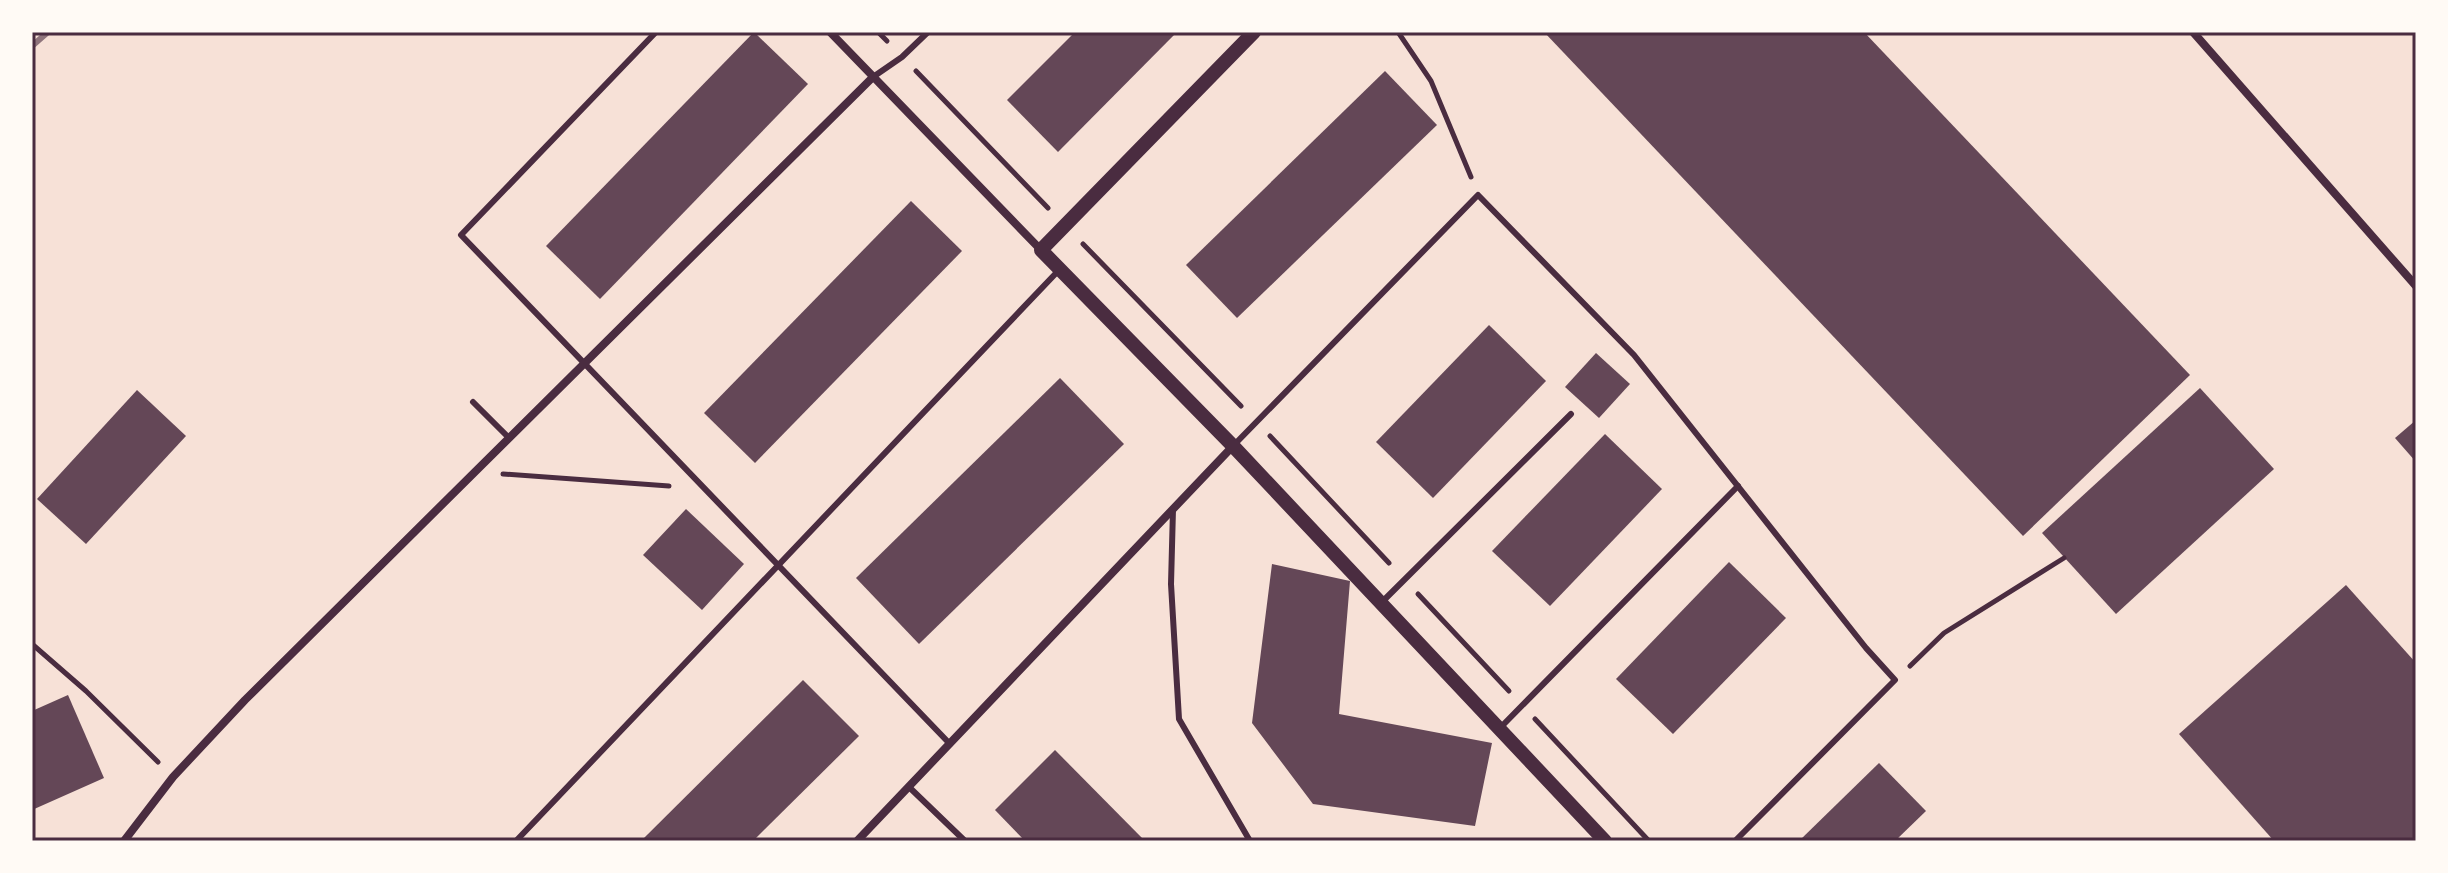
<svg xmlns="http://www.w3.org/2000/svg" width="2448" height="873" viewBox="0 0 2448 873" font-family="'Alegreya Sans',sans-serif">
	<rect width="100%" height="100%" fill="#f7e1d7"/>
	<g fill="#644757">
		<path d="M754 32 808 84 600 299 546 246Z"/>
		<path d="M1075 32H1177L1058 152 1007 100Z"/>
		<path d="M1544 32H1864L2190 375 2023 536Z"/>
		<path d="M1385 71 1437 125 1237 318 1186 265Z"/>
		<path d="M911 201 962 251 755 463 704 413Z"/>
		<path d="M1489 325 1546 381 1433 498 1376 442Z"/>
		<path d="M1596 353 1630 384 1599 418 1565 387Z"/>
		<path d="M1060 378 1124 444 919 644 856 578Z"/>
		<path d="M2200 388 2274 469 2116 614 2042 533Z"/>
		<path d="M137 390 186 436 86 544 37 499Z"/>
		<path d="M2416 420V462L2395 438Z"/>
		<path d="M1605 434 1662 489 1550 606 1492 551Z"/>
		<path d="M686 509 744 564 702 610 643 555Z"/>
		<path d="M1729 562 1786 618 1673 734 1616 679Z"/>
		<path d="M1272 564 1350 581 1339 714 1492 743 1475 826 1313 804 1252 723Z"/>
		<path d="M2346 585 2416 663V841H2274L2179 734Z"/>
		<path d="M803 680 859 736 753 841H641Z"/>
		<path d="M68 695 104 778 32 810V711Z"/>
		<path d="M1055 750 1145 841H1025L995 810Z"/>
		<path d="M1879 763 1926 811 1895 841H1799Z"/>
	</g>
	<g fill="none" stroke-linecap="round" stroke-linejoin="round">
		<g stroke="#4a2c40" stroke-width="5">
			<path d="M878 32 887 41"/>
			<path d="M1398 32 1431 81 1471 177"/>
			<path d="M916 71 1048 208"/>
			<path d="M1083 244 1241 406"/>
			<path d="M1270 436 1389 563"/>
			<path d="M503 474 669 486"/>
			<path d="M1418 594 1509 691"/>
			<path d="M32 644 86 691 158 762"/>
			<path d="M1910 666 1944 633 2064 558"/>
			<path d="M1535 719 1649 841"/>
		</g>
		<g stroke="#4a2c40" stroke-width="6">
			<path d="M656 32 461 235 950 744"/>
			<path d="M873 77 902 57 928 32"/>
			<path d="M473 402 509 438"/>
			<path d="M1233 446 1478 195 1634 355 1866 648 1895 680 1735 841"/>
			<path d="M1173 509 1171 584 1179 719 1250 841"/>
			<path d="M1381 603 1571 414"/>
			<path d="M1500 728 1738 486"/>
			<path d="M909 787 965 841"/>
			<path d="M516 841 1059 270"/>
		</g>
		<g stroke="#4a2c40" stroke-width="8">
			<path d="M830 32 1041 250"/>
			<path d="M2193 32 2416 286"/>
			<path d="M124 841 173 777 245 700 873 77"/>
			<path d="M857 841 1233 446"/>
		</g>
		<path stroke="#4a2c40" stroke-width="14" d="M1254 32 1041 250 1233 446 1605 841"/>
		<path stroke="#8f747c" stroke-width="6" d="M32 46 48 32"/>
	</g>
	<rect width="2448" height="873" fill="none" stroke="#fffaf5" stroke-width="68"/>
	<rect x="34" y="34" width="2380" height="805" fill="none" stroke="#4a2c40" stroke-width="3"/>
</svg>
